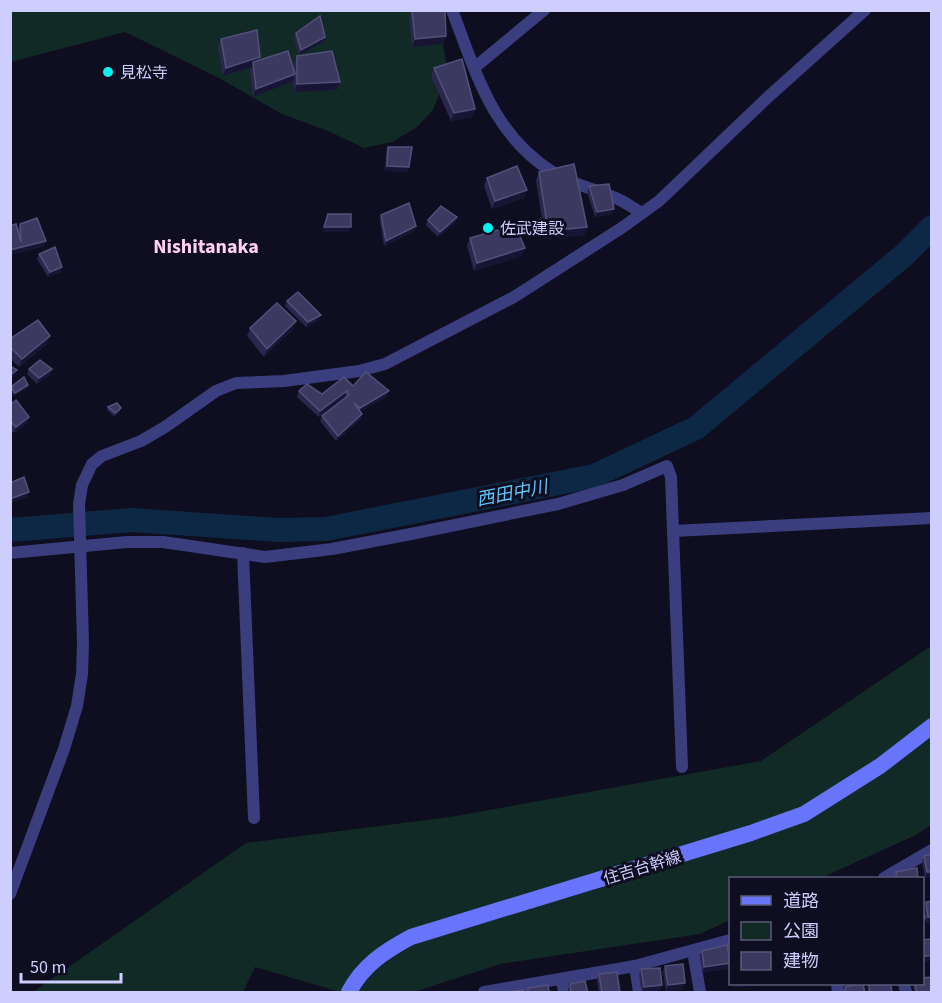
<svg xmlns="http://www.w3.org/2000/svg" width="942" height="1003" viewBox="0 0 942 1003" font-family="'Source Sans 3','Noto Sans JP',sans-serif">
	<rect width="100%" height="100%" fill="#0f0d20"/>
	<g fill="#112a26">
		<path d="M436 10 441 29 446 62 443 84 433 110 416 128 392 142 364 148 328 131 282 114 217 77 125 32 11 62V11Z"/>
		<path d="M931 646V825L916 835 821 878H730V920L700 934 500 964 414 992H340L255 967 243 992H33L246 843 450 817 761 761Z"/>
	</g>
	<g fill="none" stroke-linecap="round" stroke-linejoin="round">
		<path stroke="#0d2844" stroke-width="24" d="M10 530 132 520 279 530 326 529 594 476 696 428 903 256 932 227"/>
		<g stroke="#3a3e7e" stroke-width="12">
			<path d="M452 10C477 75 492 134 554 173 575 186 600 190 622 201 629 205 635 209 642 213"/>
			<path d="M474 68 544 10"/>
			<path d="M673 531 932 518"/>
			<path d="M10 553 127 542H163L265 557 332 549 411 534 558 504 623 485 667 466 671 477 682 767"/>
			<path d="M243 553 254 818"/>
			<path d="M884 878 932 850"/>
			<path d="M10 894 64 749 77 706 82 674 83 643 79 504 82 485 92 464 102 456 141 441 165 427 216 391 236 383 284 381 359 371 385 364 514 297 623 227 659 201 767 98 865 10"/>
			<path d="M693 951 700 992"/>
			<path d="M635 966 639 992"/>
			<path d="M562 980 564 992"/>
			<path d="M837 984 838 992"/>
			<path d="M904 984 906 992"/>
			<path d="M484 992 635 966 730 940"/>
		</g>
		<path stroke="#6774fb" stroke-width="16" d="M349 992C363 965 385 951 411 937L751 833 804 814 880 766 932 726"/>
	</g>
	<g fill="#2a274e">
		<path d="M411 10H445L446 36 443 44 412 47 409 17Z"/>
		<path d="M296 33 325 37 323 42 299 55 294 38Z"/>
		<path d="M221 39 260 57 259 61 294 71V64L297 56 340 82 337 90 294 92V77L292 82 253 97 250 70 252 67 223 76 218 47Z"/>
		<path d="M434 68 472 117 451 121 431 76Z"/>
		<path d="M388 147 409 167 407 172 385 171 386 152Z"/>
		<path d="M539 172 587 227 584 235 545 239 536 180Z"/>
		<path d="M487 178 527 190 524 198 492 209 484 186Z"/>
		<path d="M589 186 614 209 612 214 595 217 587 192Z"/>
		<path d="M381 215 414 231 384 246 380 221Z"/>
		<path d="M457 217 455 223 438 237 426 225 428 220Z"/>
		<path d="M20 224 46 241 44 246 10 255V226L18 229Z"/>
		<path d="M470 238 522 256 474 271 467 246Z"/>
		<path d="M39 254 61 272 48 277 37 259Z"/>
		<path d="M287 301 319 320 306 327 285 306Z"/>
		<path d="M250 328 293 329 264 357 247 336Z"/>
		<path d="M10 339 47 344 19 367 10 358Z"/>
		<path d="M29 369H52L50 375 37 384 27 374Z"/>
		<path d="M28 385 27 388 14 396 10 390 11 387Z"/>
		<path d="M353 386 387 396 360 412 362 414 360 420 336 441 320 421 322 416 345 398V397L319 417 297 397 299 391 322 394Z"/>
		<path d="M10 405 27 423 14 433 10 429Z"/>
		<path d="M108 407 121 408 120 411 114 416 107 410Z"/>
		<path d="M932 854V877L925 878 922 861 924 856Z"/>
		<path d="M926 902 932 922 926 923 924 907Z"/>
		<path d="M702 951 730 963 728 969 703 972 700 957Z"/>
		<path d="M665 966 683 989 666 991 663 972Z"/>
		<path d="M641 969 662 985 660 990 642 993 639 975Z"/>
		<path d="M599 974 620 993H599L597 980Z"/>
		<path d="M570 984 588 993H568V989Z"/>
		<path d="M869 984 892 993H868L867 988Z"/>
		<path d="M913 984H922L932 993H914Z"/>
	</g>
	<g fill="#181534">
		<path d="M446 36 443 44 412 47 415 39Z"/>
		<path d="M325 37 323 42 299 55 301 50Z"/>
		<path d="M260 57 257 65 253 62 252 67 223 76 226 68Z"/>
		<path d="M295 74 292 82 253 97 256 89Z"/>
		<path d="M340 82 337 90 294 92 297 84Z"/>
		<path d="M475 109 472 117 451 121 454 113Z"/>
		<path d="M387 166 409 167 407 172 385 171Z"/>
		<path d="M527 190 524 198 492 209 495 201Z"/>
		<path d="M614 209 612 214 595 217 597 212Z"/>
		<path d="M457 217 455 223 438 237 440 232Z"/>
		<path d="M416 226 414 231 384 246 386 241Z"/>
		<path d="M324 227H351L349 232H322Z"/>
		<path d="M587 227 584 235 545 239 548 231Z"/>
		<path d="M46 241 44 246 10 255V250Z"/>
		<path d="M525 248 522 256 474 271 477 263Z"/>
		<path d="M62 267 61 272 48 277 50 272Z"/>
		<path d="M321 315 319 320 306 327 308 322Z"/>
		<path d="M296 321 293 329 264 357 267 349Z"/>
		<path d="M50 336 47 344 19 367 22 359Z"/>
		<path d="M52 369 50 375 37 384 39 378Z"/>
		<path d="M17 370 15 376 10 379V375Z"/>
		<path d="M28 385 27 388 14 396 15 393Z"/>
		<path d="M348 390 346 392 345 397 319 417 320 411Z"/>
		<path d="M389 391 387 396 358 414 360 408Z"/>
		<path d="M362 414 360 420 336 441 338 436Z"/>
		<path d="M29 417 27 423 14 433 16 427Z"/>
		<path d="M29 492 27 498 10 503V499Z"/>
		<path d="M927 872H932V877L925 878Z"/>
		<path d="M928 917H932V922L926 923Z"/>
		<path d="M932 955V961L922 962V957Z"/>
		<path d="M730 963 728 969 703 972 704 967Z"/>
		<path d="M685 983 683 989 666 991 668 985Z"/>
		<path d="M735 984H760L759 985 733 988Z"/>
		<path d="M662 985 660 990 642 993 644 987Z"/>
	</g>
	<g fill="#3c3961" stroke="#53507a" stroke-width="1.5">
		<path d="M412 10H445L446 36 415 39Z"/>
		<path d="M320 16 325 37 301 50 296 33Z"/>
		<path d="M257 30 260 57 226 68 221 39Z"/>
		<path d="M288 51 295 74 256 89 253 62Z"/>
		<path d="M332 51 340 82 297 84V56Z"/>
		<path d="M462 59 475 109 454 113 434 68Z"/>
		<path d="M388 147H412L409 167 387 166Z"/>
		<path d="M574 164 587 227 548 231 539 172Z"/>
		<path d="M517 166 527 190 495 201 487 178Z"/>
		<path d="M609 184 614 209 597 212 589 186Z"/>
		<path d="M409 203 416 226 386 241 381 215Z"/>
		<path d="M441 206 457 217 440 232 428 220Z"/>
		<path d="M328 214H351V227H324Z"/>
		<path d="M37 218 46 241 10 250V226L16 224 21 242 20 224Z"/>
		<path d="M515 225 525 248 477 263 470 238Z"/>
		<path d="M55 247 62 267 50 272 39 254Z"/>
		<path d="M298 292 321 315 308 322 287 301Z"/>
		<path d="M277 303 296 321 267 349 250 328Z"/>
		<path d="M38 320 50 336 22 359 10 347V339Z"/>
		<path d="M40 360 52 369 39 378 29 369Z"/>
		<path d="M10 366 17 370 10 375Z"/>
		<path d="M366 372 389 391 360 408 354 403 362 414 338 436 322 416 349 395 346 392 348 390 320 411 299 391 307 384 322 394 344 377 353 386Z"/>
		<path d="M24 377 28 385 15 393 11 387Z"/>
		<path d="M16 400 29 417 16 427 10 421V405Z"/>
		<path d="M117 403 121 408 115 413 108 407Z"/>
		<path d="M24 477 29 492 10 499V483Z"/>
		<path d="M932 854V872H927L924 856Z"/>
		<path d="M917 868 918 879H897L896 872Z"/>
		<path d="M932 901V917H928L926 902Z"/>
		<path d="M922 904 925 918H922Z"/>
		<path d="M931 939 932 955 922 957V940Z"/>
		<path d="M727 945 730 963 704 967 702 951Z"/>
		<path d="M683 964 685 983 668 985 665 966Z"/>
		<path d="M660 968 662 985 644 987 641 969Z"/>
		<path d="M617 972 620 993H602L599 974Z"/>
		<path d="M932 977V993H917L915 984H922V978Z"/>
		<path d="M585 981 588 993H571L570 984Z"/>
		<path d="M859 984H863L865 993H845V987Z"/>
		<path d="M869 984H891L892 993H870Z"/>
		<path d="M548 985 549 993H528V988Z"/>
		<path d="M523 990 524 993H506V992Z"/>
	</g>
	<g fill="#06f2f0" stroke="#0f0d20" stroke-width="2">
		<circle cx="108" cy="72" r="6"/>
		<circle cx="488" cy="228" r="6"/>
	</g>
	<g text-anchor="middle" stroke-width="6" stroke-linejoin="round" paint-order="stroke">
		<g font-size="16" fill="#cecefe" stroke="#0f0d20" text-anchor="start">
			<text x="120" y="78">見松寺</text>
			<text x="500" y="234">佐武建設</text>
		</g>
		<g font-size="16" fill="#cecefe" stroke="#0f0d20">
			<text transform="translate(642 867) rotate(-17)" y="6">住吉台幹線</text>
		</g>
		<g font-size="18" font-style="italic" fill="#5fc4fb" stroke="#0f0d20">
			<text transform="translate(512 493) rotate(-11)" y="6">西田中川</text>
		</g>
		<g font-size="20" font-weight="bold" fill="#fed0f2" stroke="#0f0d20">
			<text x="206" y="253">Nishitanaka</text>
		</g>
	</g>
	<rect width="942" height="1003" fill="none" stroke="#cecefe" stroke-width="24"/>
	<rect x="729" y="877" width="195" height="108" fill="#0f0d20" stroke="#5b5a79" stroke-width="1.5"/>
	<rect x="741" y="896" width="30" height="9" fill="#6774fb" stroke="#5b5a79" stroke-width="1.5"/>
	<text x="783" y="907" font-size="18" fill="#cecefe">道路</text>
	<rect x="741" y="922" width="30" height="18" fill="#112a26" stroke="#5b5a79" stroke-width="1.5"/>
	<text x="783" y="937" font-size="18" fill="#cecefe">公園</text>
	<rect x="741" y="952" width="30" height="18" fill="#3c3961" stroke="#5b5a79" stroke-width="1.5"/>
	<text x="783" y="967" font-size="18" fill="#cecefe">建物</text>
	<path d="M21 973v9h100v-9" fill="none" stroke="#cecefe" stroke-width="3"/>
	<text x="30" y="973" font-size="18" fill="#cecefe" stroke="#0f0d20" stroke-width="4.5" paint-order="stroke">50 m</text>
</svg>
